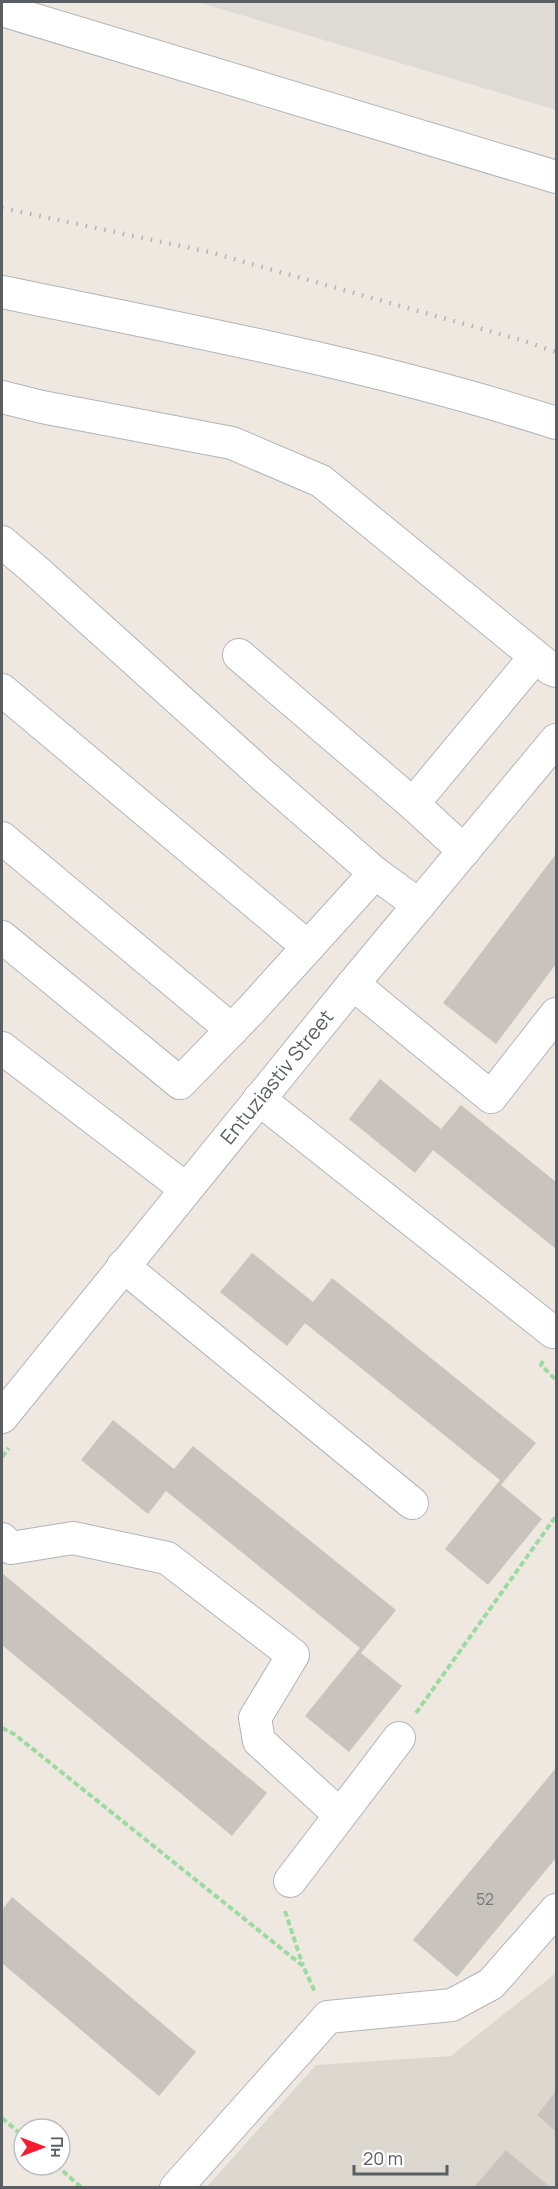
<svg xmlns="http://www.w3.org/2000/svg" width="558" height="2189" viewBox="0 0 558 2189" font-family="Manrope,sans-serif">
	<rect width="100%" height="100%" fill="#eee8e0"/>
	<path fill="#dedad5" d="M198 2H556V110Z"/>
	<path fill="#ddd8cf" d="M556 1973V2187L206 2188 316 2065 451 2056Z"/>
	<g fill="#c9c3bd">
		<path d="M556 854V964L496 1044 443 1003Z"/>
		<path d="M380 1079 441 1129 461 1105 556 1182V1249L433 1150 415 1173 349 1119Z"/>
		<path d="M252 1253 313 1302 332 1278 536 1443 501 1485 542 1519 488 1585 445 1549 500 1480 305 1323 287 1346 220 1292Z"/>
		<path d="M113 1420 174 1469 193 1446 396 1610 361 1653 402 1686 349 1752 305 1716 360 1648 166 1491 148 1514 81 1460Z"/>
		<path d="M2 1573 267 1793 232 1836 2 1645Z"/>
		<path d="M556 1768V1858L457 1977 413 1940Z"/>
		<path d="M12 1897 196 2052 159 2096 2 1963V1910Z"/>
		<path d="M556 2091V2132L537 2115Z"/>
		<path d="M506 2150 551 2188 475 2186Z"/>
	</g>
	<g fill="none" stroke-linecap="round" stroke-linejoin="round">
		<g stroke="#b1b5b9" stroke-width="34">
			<g id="minor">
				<path d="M2 10 556 177"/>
				<path d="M2 292C187 330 376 365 556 423"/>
				<path d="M2 397 42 407 232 443 321 481 551 669 556 671"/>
				<path d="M2 542 34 569 266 778 375 873"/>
				<path d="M239 655 413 804"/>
				<path d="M2 690 308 947"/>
				<path d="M2 838 232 1030"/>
				<path d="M464 851 413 804 535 657"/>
				<path d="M2 937 180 1083 251 1010 375 873 419 905"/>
				<path d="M353 984 491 1097 556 1014"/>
				<path d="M2 1048 186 1189"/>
				<path d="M259 1099 553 1332"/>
				<path d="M123 1266 412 1503"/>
				<path d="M2 1417 353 984 556 740"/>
				<path d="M2 1539 11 1548 73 1538 167 1558 293 1655 255 1718 259 1741 340 1815"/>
				<path d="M290 1881 399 1738"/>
				<path d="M176 2188 328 2017 452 2005 491 1984 556 1910"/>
			</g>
		</g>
		<g stroke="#9bdba1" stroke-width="4" stroke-dasharray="6 3" stroke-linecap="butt">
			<path d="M543 1361 541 1365 556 1380"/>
			<path d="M2 1457 9 1448"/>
			<path d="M416 1713 556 1516"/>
			<path d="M2 1728 14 1734 303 1966 315 1992"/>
			<path d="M285 1911 303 1966"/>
			<path d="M2 2118 24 2137"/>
			<path d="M56 2165 82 2188"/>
		</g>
		<use href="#minor" stroke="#fff" stroke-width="32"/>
		<path stroke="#b2b3b4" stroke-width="4.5" stroke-dasharray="1.5 8" stroke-linecap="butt" d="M2 208 209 252 521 340 556 352"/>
	</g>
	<g text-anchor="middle" stroke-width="6" stroke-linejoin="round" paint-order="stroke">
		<g font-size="16" fill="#75787a">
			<text x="485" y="1905">52</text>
		</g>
		<g font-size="20" fill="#595f63" stroke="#fff">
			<text transform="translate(277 1077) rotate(-51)" y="7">Entuziastiv Street</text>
		</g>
	</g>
	<rect width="558" height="2189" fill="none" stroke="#595f63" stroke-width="6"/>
	<g transform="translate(42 2147) rotate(90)"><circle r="28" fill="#ffffff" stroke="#bdbfc1" stroke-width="1.5"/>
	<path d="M0-4.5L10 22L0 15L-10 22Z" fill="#f91a2f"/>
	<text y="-9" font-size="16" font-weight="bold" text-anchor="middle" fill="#595f63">Пн</text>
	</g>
	<path d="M354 2165v9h93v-9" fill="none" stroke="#595f63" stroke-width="3"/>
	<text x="363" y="2165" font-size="18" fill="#595f63" stroke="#ffffff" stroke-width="4.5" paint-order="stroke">20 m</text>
</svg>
